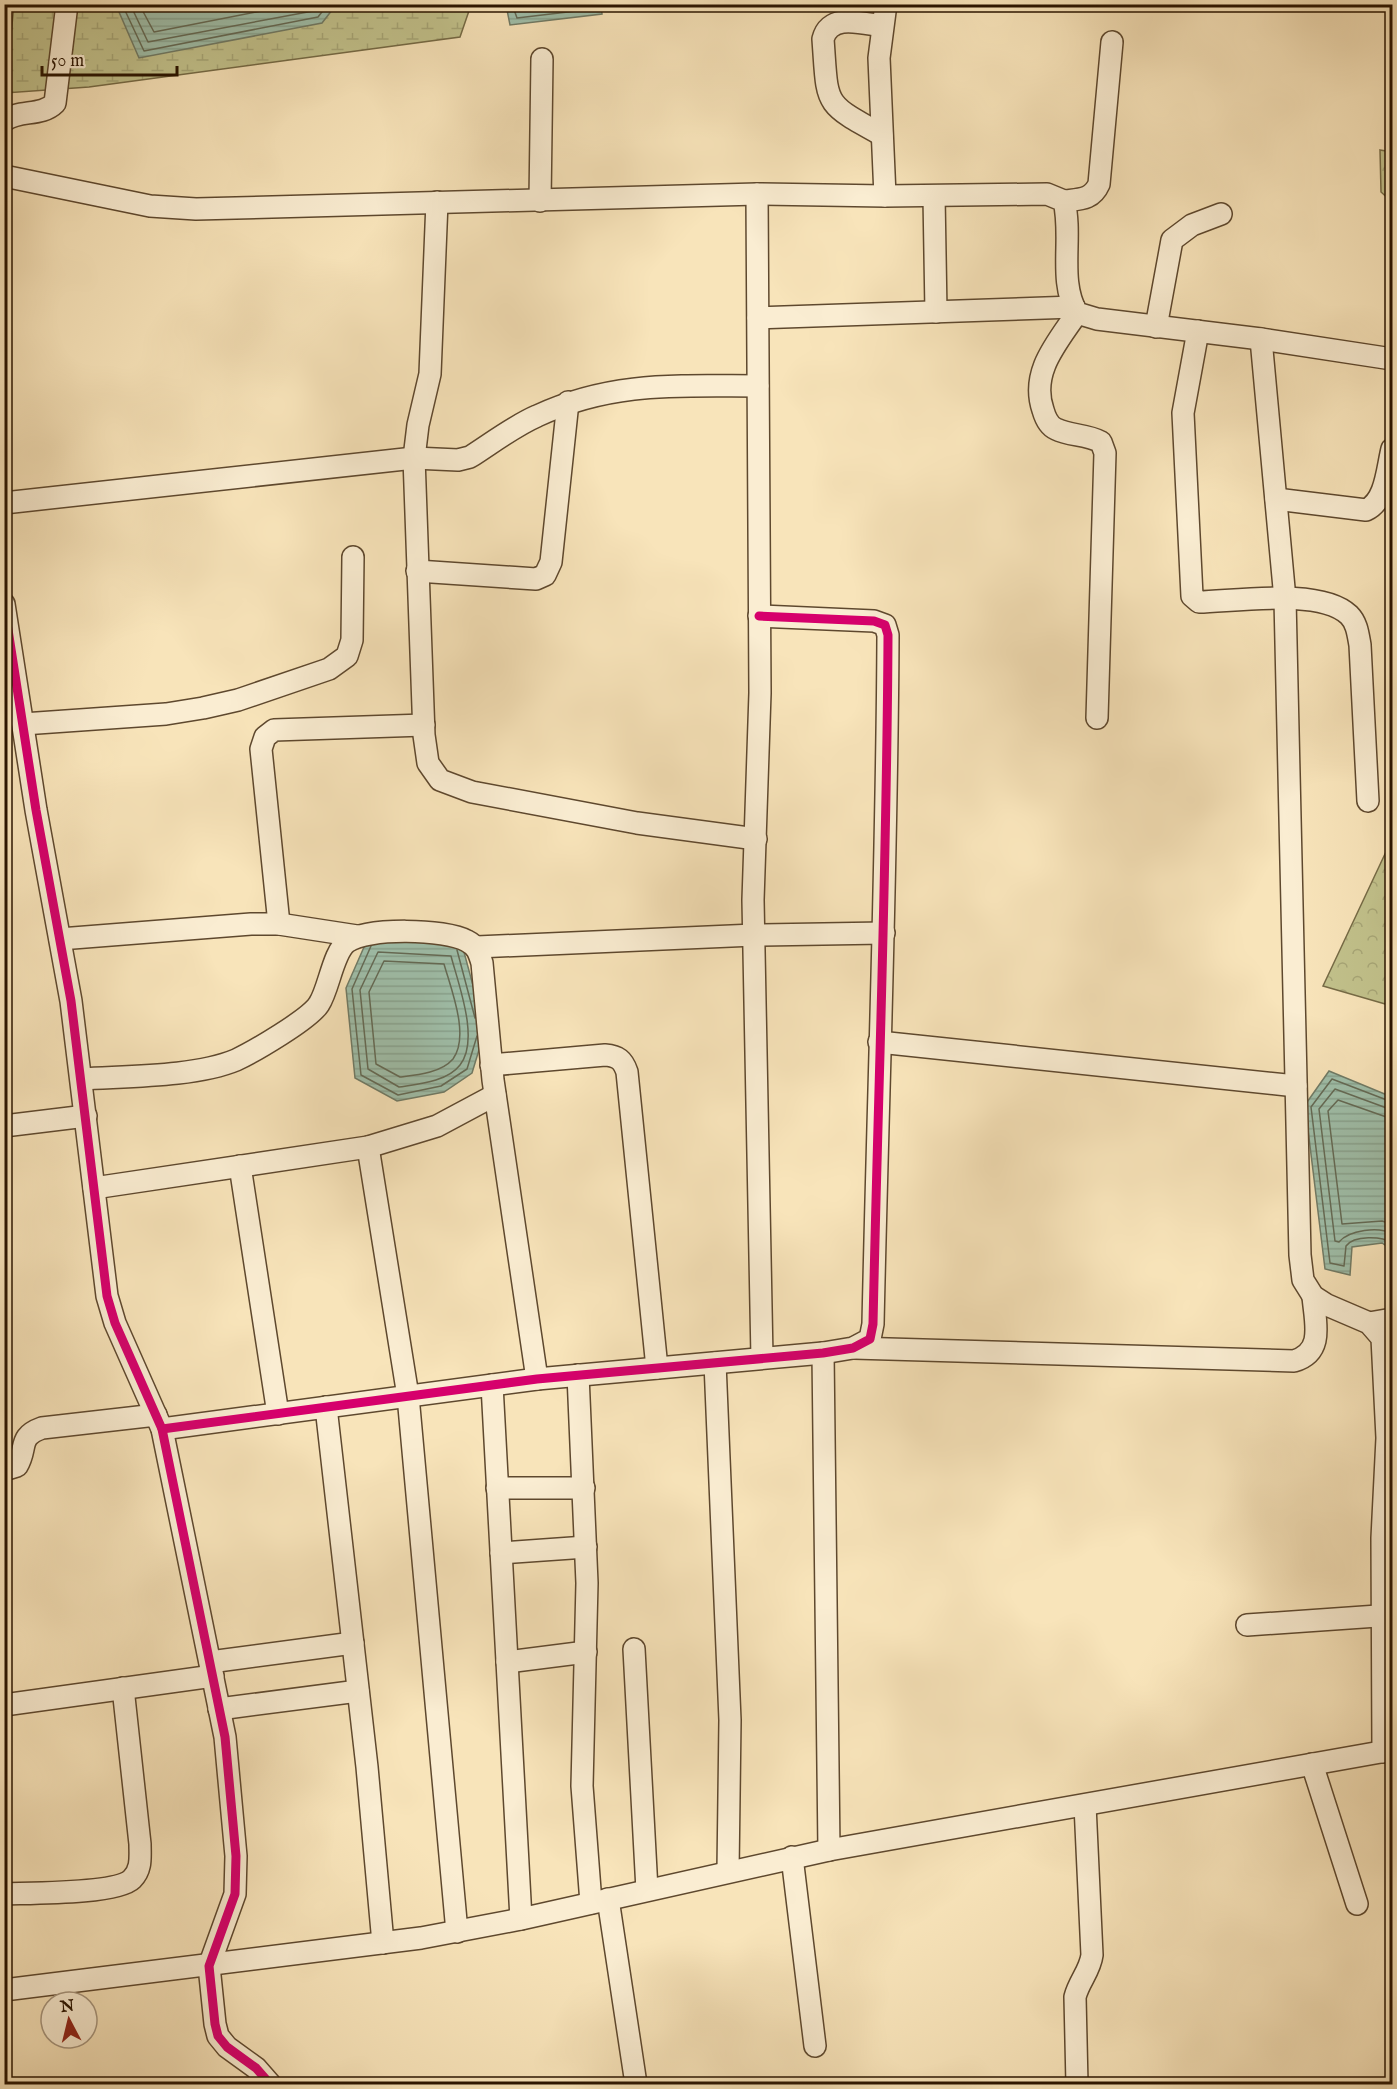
<svg xmlns="http://www.w3.org/2000/svg" width="1397" height="2089" viewBox="0 0 1397 2089" font-family="'IM FELL English',serif">
	<defs>
		<pattern id="forest-crowns" width="20" height="18" patternUnits="userSpaceOnUse" patternTransform="scale(1.5)"><rect width="20" height="18" fill="#c2c28c"/><path d="M2 6a3 3 0 1 1 6 0M12 15a3 3 0 1 1 6 0" fill="none" stroke="#a7a677"/></pattern>
		<pattern id="wetland-marsh" width="20" height="14" patternUnits="userSpaceOnUse" patternTransform="scale(1.5)"><rect width="20" height="14" fill="#c2c28c"/><path d="M1 5h8M5 5V1M11 12h8M15 12V8" fill="none" stroke="#a7a677"/></pattern>
		<pattern id="water-rules" width="6" height="5" patternUnits="userSpaceOnUse" patternTransform="scale(1.5)"><rect width="6" height="5" fill="#9fbfaa"/><path d="M0 2.5h6" fill="none" stroke="#89a390"/></pattern>
	</defs>
	<rect width="100%" height="100%" fill="#f8e4ba"/>
	<filter id="stains"><feTurbulence type="fractalNoise" baseFrequency=".00333" numOctaves="4"/><feColorMatrix values="0 0 0 0 .2 0 0 0 0 .09 0 0 0 0 .02 0 0 0 .5 -.17"/></filter>
	<radialGradient id="worn" r=".72"><stop offset=".6" stop-color="#630" stop-opacity="0"/><stop offset="1" stop-color="#630" stop-opacity=".3"/></radialGradient>
	<g fill="url(#forest-crowns)" stroke="#766b46" stroke-width="1.5">
		<path d="M1380 150 1392 152V202L1381 192Z"/>
		<path d="M1392 839V1006L1323 986Z"/>
	</g>
	<path fill="url(#wetland-marsh)" stroke="#766b46" stroke-width="1.5" d="M14 5H471L460 37 89 87 5 93Z"/>
	<g fill="url(#water-rules)" stroke="#707b66" stroke-width="1.5">
		<path d="M116 5V4L336 5 322 23 139 58Z"/>
		<path d="M506 5H601L602 14 510 25Z"/>
		<path d="M368 938 461 941 485 1030 472 1073 444 1092 397 1101 355 1078 346 988Z"/>
		<path d="M1329 1071 1392 1097V1250L1382 1243 1352 1247 1350 1275 1325 1269 1305 1105Z"/>
	</g>
	<g fill="none" stroke-linecap="round" stroke-linejoin="round">
		<g stroke="#646a55" stroke-width="1.5">
			<path d="M122 4 144 51 318 17 328 4"/>
			<path d="M130 4 148 42 313 11 319 4"/>
			<path d="M139 4 154 32 297 4"/>
			<path d="M512 4 517 18 593 9 595 4"/>
			<path d="M371 946 352 989 361 1075 398 1095 441 1086 467 1069 477 1036"/>
			<path d="M457 950 475 1018"/>
			<path d="M378 952 451 956C458 983 480 1040 460 1065 447 1082 418 1084 399 1087L368 1069 360 990Z"/>
			<path d="M384 961 444 964C451 989 470 1036 453 1059 441 1073 417 1075 400 1077L376 1064 369 992Z"/>
			<path d="M1392 1102 1332 1079 1311 1107 1330 1263 1344 1266 1346 1246C1354 1235 1382 1236 1392 1243"/>
			<path d="M1392 1110 1335 1089 1319 1109 1335 1241 1339 1242C1349 1230 1379 1226 1392 1234"/>
			<path d="M1392 1119 1338 1100 1328 1111 1342 1224 1382 1221 1392 1224"/>
		</g>
		<g stroke="#5e482e" stroke-width="24">
			<g id="minor">
				<path d="M4 121C19 109 41 117 55 103L67 4"/>
				<path d="M882 135C822 102 828 106 823 39 830 13 861 23 882 26"/>
				<path d="M4 176 150 206 196 209 757 194 885 196 1047 194 1064 201C1073 238 1058 280 1077 313L1097 319 1261 339 1392 359"/>
				<path d="M757 194 760 693 753 900 762 1358"/>
				<path d="M885 196 879 58 886 4"/>
				<path d="M934 196 936 312"/>
				<path d="M540 201 542 59"/>
				<path d="M1064 201C1080 199 1092 200 1099 184L1112 42"/>
				<path d="M437 202 430 374 418 425 414 458 424 735 428 763 440 780 472 792 637 823 756 839"/>
				<path d="M1077 313C1057 343 1030 372 1043 410 1045 417 1049 426 1056 429 1070 436 1086 434 1101 442L1105 453 1097 718"/>
				<path d="M758 318 1074 307"/>
				<path d="M1156 327 1172 240 1192 225 1221 214"/>
				<path d="M1198 331 1183 413 1192 596 1199 602C1237 601 1321 588 1349 615 1357 623 1358 634 1360 645L1368 801"/>
				<path d="M1261 339 1285 599 1300 1255 1303 1280 1313 1296 1327 1305 1369 1323 1382 1338 1387 1438 1382 1538 1383 1752"/>
				<path d="M1276 499 1366 510C1386 501 1387 469 1392 449"/>
				<path d="M4 503 414 458 458 460 470 457C492 443 514 426 537 416 612 381 678 386 758 386"/>
				<path d="M417 571 536 579 545 575 551 562 568 402"/>
				<path d="M4 604 36 810 71 1001 107 1296 115 1323 162 1429 225 1737 236 1856 235 1894 209 1966 215 2024 218 2036 227 2047 256 2068 270 2084"/>
				<path d="M23 724 166 714 203 708 238 700 329 669 347 656 352 640 353 557"/>
				<path d="M279 924 261 749 265 737 274 730 424 725"/>
				<path d="M60 939 251 924H279L357 936"/>
				<path d="M477 947 754 935 884 933"/>
				<path d="M879 1042 1296 1086"/>
				<path d="M491 1065 605 1055C618 1056 623 1060 627 1072L657 1368"/>
				<path d="M82 1079C126 1076 195 1077 236 1060 253 1052 310 1019 319 1004 329 989 333 952 347 942 367 927 445 929 467 941 477 946 479 953 482 963L493 1080 537 1379"/>
				<path d="M4 1126 86 1116"/>
				<path d="M368 1147 408 1396 457 1932"/>
				<path d="M240 1166 278 1414"/>
				<path d="M94 1188 368 1147 437 1126 495 1095"/>
				<path d="M1369 1323 1392 1319"/>
				<path d="M854 1348 1294 1361C1325 1352 1315 1322 1313 1296"/>
				<path d="M823 1353 829 1850"/>
				<path d="M715 1363 730 1720 728 1871"/>
				<path d="M578 1375 587 1583 582 1786 591 1903"/>
				<path d="M492 1385 521 1919"/>
				<path d="M326 1407 367 1767 383 1943"/>
				<path d="M162 1429 537 1379 823 1353 853 1348 870 1339 873 1324C878 1094 887 865 888 635L885 625 874 621 759 616"/>
				<path d="M4 1470 17 1466C28 1448 17 1437 42 1428L156 1415"/>
				<path d="M497 1488H584"/>
				<path d="M501 1553 586 1547"/>
				<path d="M1247 1625 1392 1615"/>
				<path d="M634 1649 647 1890"/>
				<path d="M210 1662 353 1643"/>
				<path d="M507 1662 586 1652"/>
				<path d="M4 1705 213 1676"/>
				<path d="M219 1709 358 1691"/>
				<path d="M1312 1764 1357 1904"/>
				<path d="M792 1857 815 2046"/>
				<path d="M4 1894C29 1893 117 1894 132 1879 142 1869 140 1857 140 1844L123 1688"/>
				<path d="M608 1899 636 2084"/>
				<path d="M4 1990 421 1938 521 1919 829 1850 1392 1750"/>
				<path d="M1077 2084 1075 1997C1079 1981 1090 1971 1092 1955L1085 1805"/>
			</g>
		</g>
		<use href="#minor" stroke="#faedd2" stroke-width="21"/>
		<g stroke="#faedd2" stroke-width="13">
			<g id="cycleway">
				<path d="M4 604 36 810 71 1001 107 1296 115 1323 162 1429 225 1737 236 1856 235 1894 209 1966 215 2024 218 2036 227 2047 256 2068 270 2084"/>
				<path d="M162 1429 537 1379 823 1353 853 1348 870 1339 873 1324C878 1094 887 865 888 635L885 625 874 621 759 616"/>
			</g>
		</g>
		<use href="#cycleway" stroke="#d6006c" stroke-width="9"/>
	</g>
	<rect width="1397" height="2089" fill="none" stroke="#f8e4ba" stroke-width="24"/>
	<rect x="6" y="6" width="1385" height="2077" fill="none" stroke="#2a1400" stroke-width="3"/>
	<rect x="12" y="12" width="1373" height="2065" fill="none" stroke="#2a1400" stroke-width="1.5"/>
	<g transform="translate(69 2020) rotate(353)"><circle r="28" fill="#faedd2" stroke="#a7967e" stroke-width="1.5"/>
	<path d="M0-4.5L10 22L0 15L-10 22Z" fill="#8f2418"/>
	<text y="-9" font-size="16" font-weight="bold" text-anchor="middle" fill="#2a1400">N</text>
	</g>
	<path d="M42 66v9h135v-9" fill="none" stroke="#2a1400" stroke-width="3"/>
	<text x="51" y="66" font-size="18" fill="#2a1400" stroke="#faedd2" stroke-width="4.5" paint-order="stroke">50 m</text>
	<rect width="100%" height="100%" filter="url(#stains)"/>
	<rect width="100%" height="100%" fill="url(#worn)"/>
</svg>
